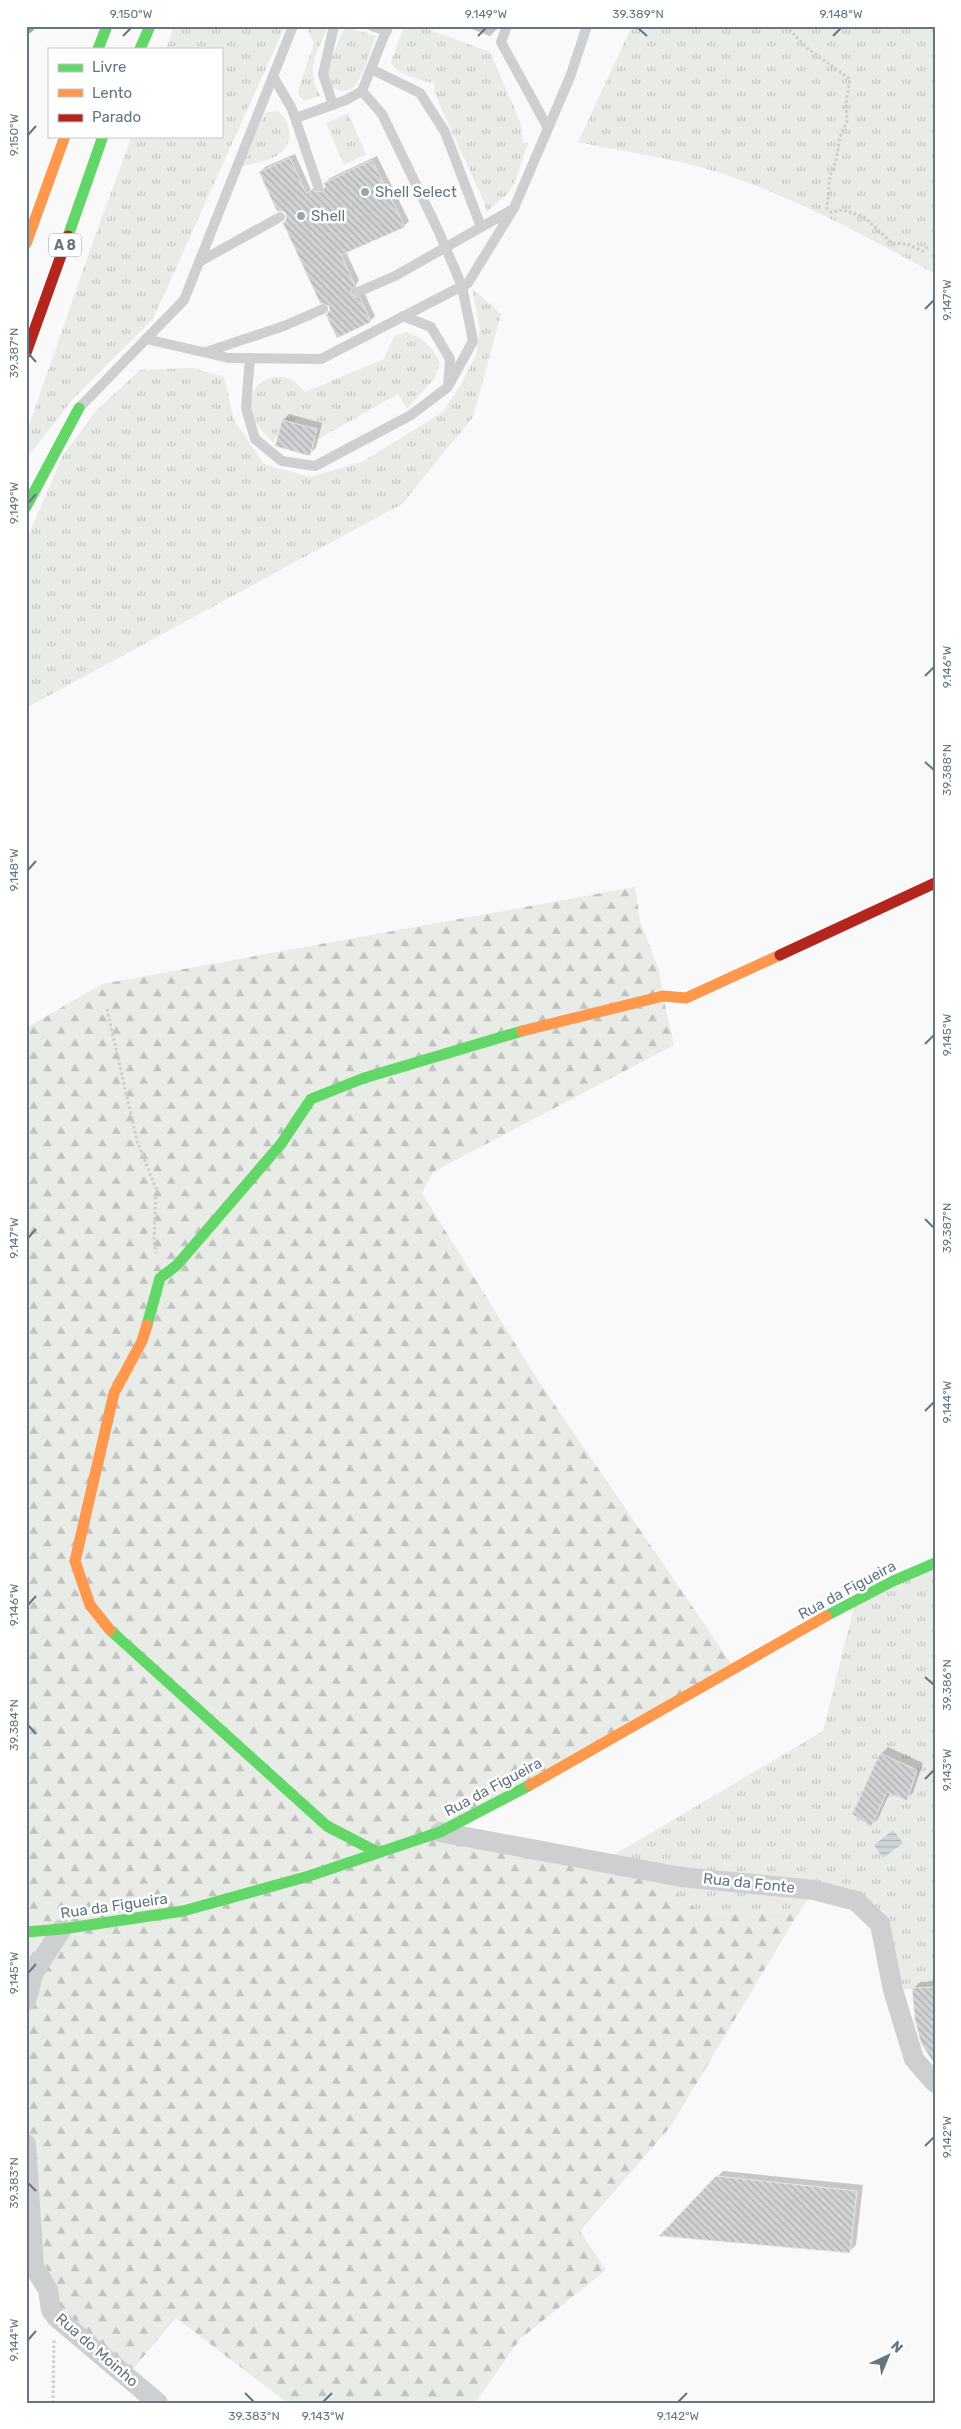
<svg xmlns="http://www.w3.org/2000/svg" width="961" height="2429" viewBox="0 0 961 2429" font-family="Rubik,sans-serif">
	<defs>
		<pattern id="grass-tufts" width="24" height="20" patternUnits="userSpaceOnUse" patternTransform="scale(1.25)"><rect width="24" height="20" fill="#e8ebe6"/><path d="M3 7l-1-3M5 7V3M7 7l1-3M15 17l-1-3M17 17v-4M19 17l1-3" fill="none" stroke="#c0c3c0"/></pattern>
		<pattern id="forest-firs" width="22" height="20" patternUnits="userSpaceOnUse" patternTransform="scale(1.25)"><rect width="22" height="20" fill="#e8ebe6"/><path d="M5 1l3.5 6h-7zM16 11l3.5 6h-7z" fill="#c0c3c0"/></pattern>
		<pattern id="water-rules" width="6" height="5" patternUnits="userSpaceOnUse" patternTransform="scale(1.25)"><rect width="6" height="5" fill="#ced6d9"/><path d="M0 2.5h6" fill="none" stroke="#abb2b5"/></pattern>
		<pattern id="building-back-hatch" width="6" height="6" patternUnits="userSpaceOnUse" patternTransform="scale(1.25)"><rect width="6" height="6" fill="#d0d2d3"/><path d="M-1 5l2 2M0 0l6 6M5-1l2 2" fill="none" stroke="#acafb1"/></pattern>
	</defs>
	<rect width="100%" height="100%" fill="#f9f9f9"/>
	<g fill="url(#grass-tufts)">
		<path d="M174 26H285L153 319 72 400 26 459V434L95 236 132 136H221V49H166Z"/>
		<path d="M310 26H328C317 54 305 67 320 96L304 101 298 94 299 87 314 43 308 30Z"/>
		<path d="M404 26H419L490 52 521 124 523 143H528L516 179 508 194 486 212 485 204 434 92 435 84C422 79 396 76 391 62Z"/>
		<path d="M632 26H935V274C873 240 810 206 744 181 691 161 633 153 578 142Z"/>
		<path d="M345 27 376 36C370 50 366 70 357 83 354 88 347 92 341 91 313 85 339 43 345 27Z"/>
		<path d="M278 111C292 123 295 143 278 155 267 162 249 164 237 168L266 112Z"/>
		<path d="M348 113 366 154 344 165 326 123Z"/>
		<path d="M472 288 501 314 473 417 402 504 26 708V546L31 529 63 455 97 410 140 370 192 368 224 377 234 420 264 464 309 477 362 462 443 412 461 384 476 355 480 328Z"/>
		<path d="M407 332C424 339 432 346 440 363L434 379 407 409 398 394 320 438 313 439 282 421 274 443C266 435 257 427 252 415 243 391 266 370 290 379 295 381 300 388 305 392L384 359 394 336Z"/>
		<path d="M935 1563V1987L893 1990 880 1924 814 1890 799 1912 703 1914 666 1886 581 1859 602 1862 823 1731 855 1602Z"/>
	</g>
	<path fill="url(#forest-firs)" d="M635 887 640 921 659 970 663 996 674 1045 433 1172 422 1193 539 1382 735 1669 441 1832 575 1858 666 1886 703 1914 799 1912 671 2126 580 2231 606 2270 520 2339 475 2403H288L176 2318 127 2376 91 2347 26 2264V1028L102 984Z"/>
	<path fill="url(#water-rules)" d="M893 1830 903 1843 883 1858 874 1845Z"/>
	<g fill="#0003">
		<path d="M464 26H500L490 36Z"/>
		<path d="M295 154 311 190 318 185 326 189 325 183 330 178 377 156 409 221 404 226 346 252 359 280 356 285V290L365 294 375 316 370 321 331 311 287 220V214L260 172 265 167Z"/>
		<path d="M289 414 322 423 316 448 309 454 283 420Z"/>
		<path d="M888 1747 923 1763 913 1793 906 1799 890 1792 878 1819 871 1825 881 1754Z"/>
		<path d="M935 1981V2063L913 1989 920 1982Z"/>
		<path d="M723 2171 863 2185 856 2245 850 2251 662 2235Z"/>
		<path d="M935 2399V2403H924Z"/>
	</g>
	<g fill="url(#building-back-hatch)" stroke="#e8e8e8">
		<path d="M290 158 306 193 312 190 321 192 325 188 324 183 372 160 405 227 341 255 355 286 351 291 352 295 360 298 371 322 337 338 326 315 330 310 329 306 320 303 283 223 286 220V214L283 211H277L259 172Z"/>
		<path d="M282 420 317 429 310 456 275 446Z"/>
		<path d="M880 1753 917 1770 907 1801 887 1792 871 1827 852 1814Z"/>
		<path d="M935 1987V2065L921 2043 915 2020 912 1988Z"/>
		<path d="M716 2176 857 2191 850 2253 659 2236Z"/>
	</g>
	<g fill="none" stroke-linecap="round" stroke-linejoin="round">
		<g stroke="#cbcccd" stroke-width="3" stroke-dasharray="2.5 2.5" stroke-linecap="butt">
			<path d="M786 26 807 48 850 79 846 104 847 121 840 137 836 161 830 175 827 208 831 212 843 210 864 217 892 243 907 244 922 251 928 247"/>
			<path d="M107 1009 137 1141 156 1189 154 1240 156 1253"/>
			<path d="M53 2403 54 2340"/>
		</g>
		<g stroke="#cecfd0" stroke-width="10">
			<path d="M372 26 387 31"/>
			<path d="M507 26 501 42 548 128"/>
			<path d="M371 69 420 93 445 132 481 227"/>
			<path d="M273 76 292 109 318 186"/>
			<path d="M362 91 382 114 438 230 462 286 473 341 450 383"/>
			<path d="M333 105 323 74 334 26"/>
			<path d="M296 118 346 100 362 91 388 26"/>
			<path d="M199 262 280 217"/>
			<path d="M358 292 395 276 513 209"/>
			<path d="M146 339 229 358 321 359 468 283 514 208 570 77 587 26"/>
			<path d="M206 352 284 326 323 309"/>
			<path d="M250 358 246 408 255 439 282 461 315 466 411 415 448 387 450 359 431 327 403 316"/>
			<path d="M80 407 184 300 293 26"/>
		</g>
		<g stroke="#cecfd0" stroke-width="20">
			<path d="M440 1832 681 1877 814 1890 856 1901 880 1924 893 1990 914 2059 935 2083"/>
			<path d="M26 2001 34 1972 62 1929"/>
			<path d="M26 2144 34 2267 48 2290 51 2310 56 2317 158 2403"/>
		</g>
		<g stroke="#63d668" stroke-width="11">
			<path d="M26 29 30 26"/>
			<path d="M98 49 107 26"/>
			<path d="M140 49 150 26"/>
			<path d="M68 236 103 136"/>
			<path d="M26 507 79 408"/>
			<path d="M147 1325 160 1278 177 1265 281 1144 311 1099 364 1078 522 1031"/>
			<path d="M826 1616 893 1581 935 1563"/>
			<path d="M110 1630 327 1826 377 1852"/>
			<path d="M26 1932 62 1929 183 1911 309 1876 440 1832 530 1785"/>
		</g>
		<g stroke="#ff974d" stroke-width="11">
			<path d="M26 244 65 136"/>
			<path d="M522 1031 663 996 686 998 780 955"/>
			<path d="M110 1630 90 1605 75 1561 114 1393 142 1341 147 1325"/>
			<path d="M530 1785 826 1616"/>
		</g>
		<g stroke="#b3261e" stroke-width="11">
			<path d="M26 353 68 236"/>
			<path d="M780 955 935 883"/>
		</g>
	</g>
	<path fill="none" stroke="#657683" stroke-width="2" d="M638 28 647 36M123 36 131 28M478 36 486 28M833 36 841 28M28 135 36 126M925 309 934 300M28 353 36 362M28 503 36 494M925 676 934 667M925 762 934 770M28 870 36 861M925 1044 934 1035M925 1219 934 1228M28 1238 36 1229M925 1411 934 1402M28 1605 36 1596M925 1677 934 1685M28 1725 36 1734M925 1779 934 1770M28 1973 36 1964M925 2146 934 2137M28 2183 36 2191M28 2340 36 2331M245 2393 254 2402M323 2402 332 2393M678 2402 687 2393"/>
	<g fill="#99a4ac" stroke="#fff" stroke-width="2">
		<circle cx="365" cy="192" r="5"/>
		<circle cx="301" cy="216" r="5"/>
	</g>
	<g text-anchor="middle" stroke-width="5" stroke-linejoin="round" paint-order="stroke">
		<rect fill="#fff" stroke="#939fa8" stroke-width="1" x="49" y="233.5" width="32" height="23" rx="4"/>
		<g font-size="14" font-weight="bold" fill="#657683">
			<text x="65" y="250">A 8</text>
		</g>
		<g font-size="15" fill="#657683" stroke="#fff" text-anchor="start">
			<text x="375" y="197">Shell Select</text>
			<text x="311" y="221">Shell</text>
		</g>
		<g font-size="15" fill="#657683" stroke="#fff">
			<text transform="translate(847 1590) rotate(-28)" y="5">Rua da Figueira</text>
			<text transform="translate(493 1787) rotate(-28)" y="5">Rua da Figueira</text>
			<text transform="translate(749 1883) rotate(6)" y="5">Rua da Fonte</text>
			<text transform="translate(114 1906) rotate(-8)" y="5">Rua da Figueira</text>
			<text transform="translate(97 2350) rotate(41)" y="5">Rua do Moinho</text>
		</g>
	</g>
	<rect width="961" height="2429" fill="none" stroke="#ffffff" stroke-width="55"/>
	<rect x="48" y="48" width="175" height="90" fill="#ffffff" stroke="#c1c8cd"/>
	<rect x="58" y="64" width="25" height="8" fill="#63d668" stroke="#c1c8cd"/>
	<text x="92" y="72" font-size="15" fill="#657683">Livre</text>
	<rect x="58" y="89" width="25" height="8" fill="#ff974d" stroke="#c1c8cd"/>
	<text x="92" y="98" font-size="15" fill="#657683">Lento</text>
	<rect x="58" y="114" width="25" height="8" fill="#b3261e" stroke="#c1c8cd"/>
	<text x="92" y="122" font-size="15" fill="#657683">Parado</text>
	<g transform="translate(888 2356) rotate(44)" stroke="#ffffff" stroke-width="4" paint-order="stroke">
	<path d="M0-4L9 19L0 12L-9 19Z" fill="#657683"/>
	<text y="-8" font-size="14" font-weight="bold" text-anchor="middle" fill="#657683">N</text>
	</g>
	<rect x="28" y="28" width="906" height="2374" fill="none" stroke="#657683" stroke-width="2"/>
	<g font-size="12" text-anchor="middle" fill="#657683">
		<text x="131" y="18">9.150°W</text>
		<text x="486" y="18">9.149°W</text>
		<text x="638" y="18">39.389°N</text>
		<text x="841" y="18">9.148°W</text>
		<text transform="translate(14 135) rotate(-90)" y="4">9.150°W</text>
		<text transform="translate(947 300) rotate(-90)" y="4">9.147°W</text>
		<text transform="translate(14 353) rotate(-90)" y="4">39.387°N</text>
		<text transform="translate(14 503) rotate(-90)" y="4">9.149°W</text>
		<text transform="translate(947 667) rotate(-90)" y="4">9.146°W</text>
		<text transform="translate(947 770) rotate(-90)" y="4">39.388°N</text>
		<text transform="translate(14 870) rotate(-90)" y="4">9.148°W</text>
		<text transform="translate(947 1035) rotate(-90)" y="4">9.145°W</text>
		<text transform="translate(947 1228) rotate(-90)" y="4">39.387°N</text>
		<text transform="translate(14 1238) rotate(-90)" y="4">9.147°W</text>
		<text transform="translate(947 1402) rotate(-90)" y="4">9.144°W</text>
		<text transform="translate(14 1605) rotate(-90)" y="4">9.146°W</text>
		<text transform="translate(947 1685) rotate(-90)" y="4">39.386°N</text>
		<text transform="translate(14 1725) rotate(-90)" y="4">39.384°N</text>
		<text transform="translate(947 1770) rotate(-90)" y="4">9.143°W</text>
		<text transform="translate(14 1973) rotate(-90)" y="4">9.145°W</text>
		<text transform="translate(947 2137) rotate(-90)" y="4">9.142°W</text>
		<text transform="translate(14 2183) rotate(-90)" y="4">39.383°N</text>
		<text transform="translate(14 2340) rotate(-90)" y="4">9.144°W</text>
		<text x="254" y="2420">39.383°N</text>
		<text x="323" y="2420">9.143°W</text>
		<text x="678" y="2420">9.142°W</text>
	</g>
</svg>
